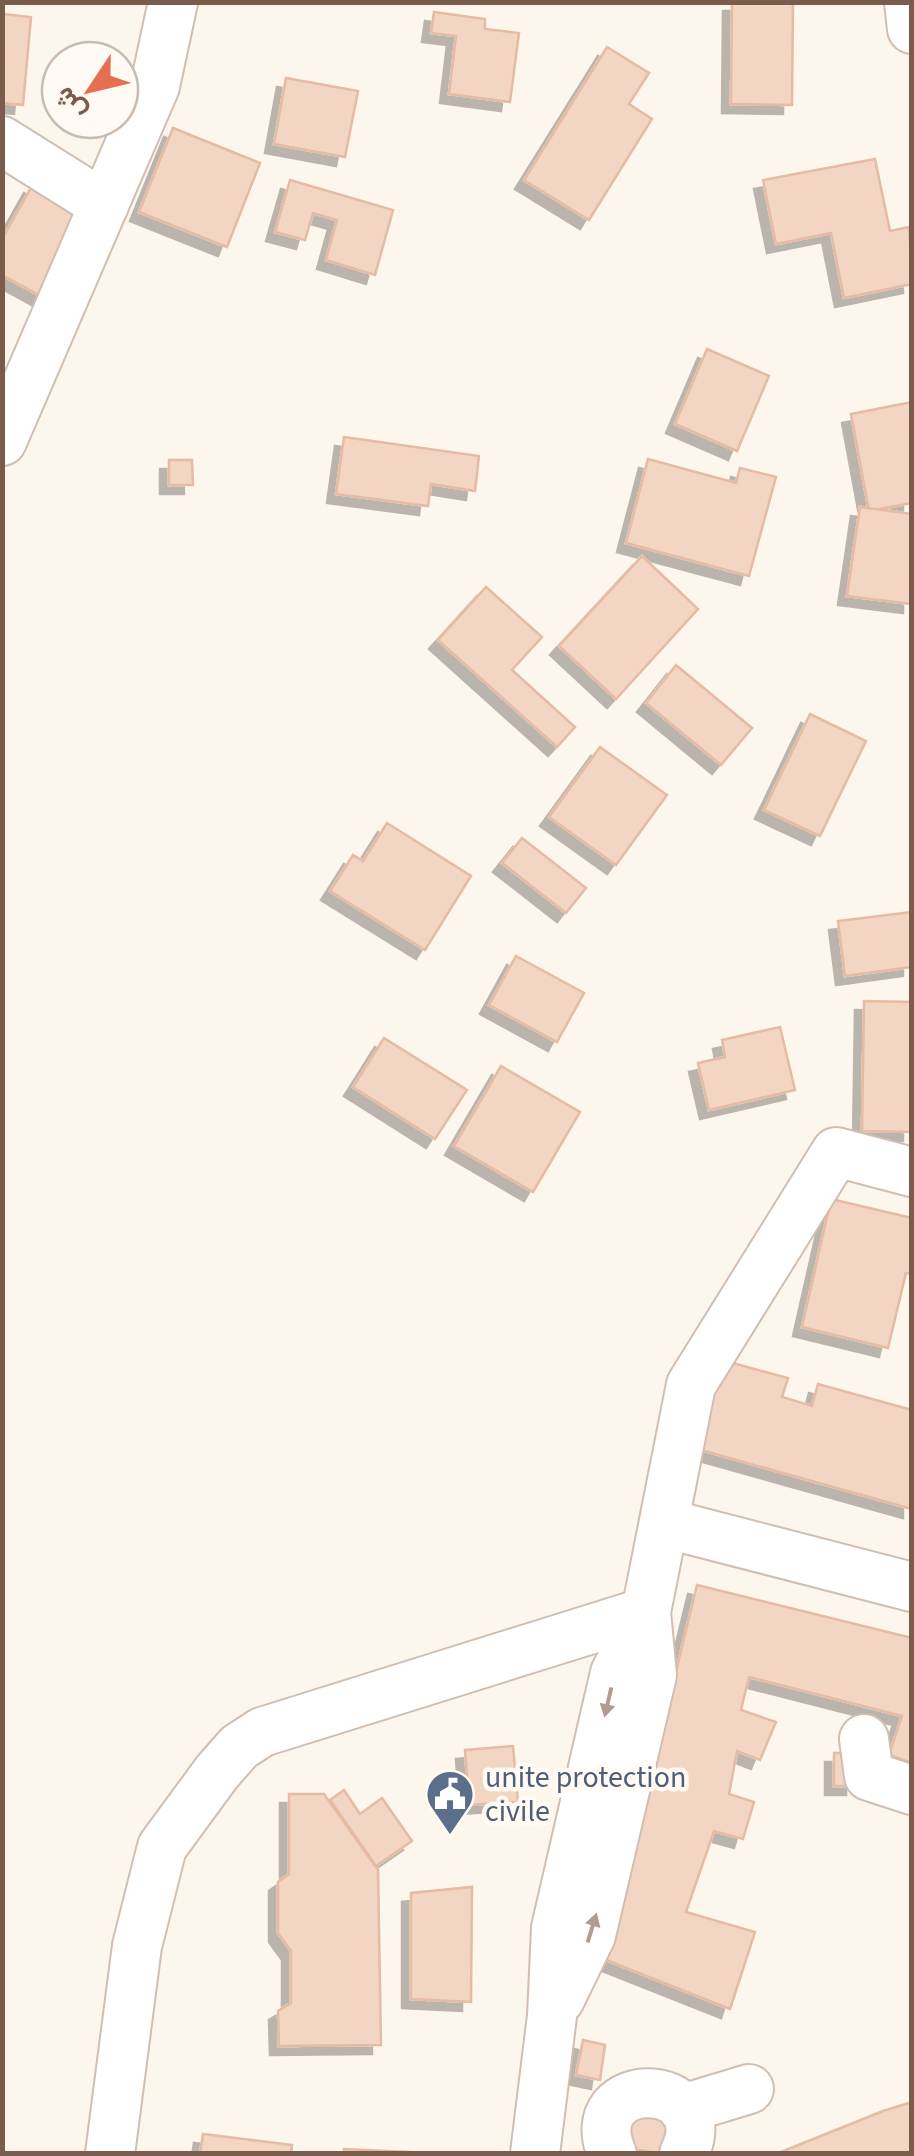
<svg xmlns="http://www.w3.org/2000/svg" width="914" height="2156" viewBox="0 0 914 2156" font-family="'Source Sans 3',Vazirmatn,sans-serif">
	<defs>
		<filter id="shadow"><feDropShadow dx="-9" dy="9" stdDeviation="0" flood-color="#0004"/></filter>
	</defs>
	<rect width="100%" height="100%" fill="#fdf6ec"/>
	<g fill="#f3d5c3" stroke="#e6bba3" stroke-width="2.5" filter="url(#shadow)">
		<path d="M732 2H793L792 105 731 104Z"/>
		<path d="M434 12 485 19V29L519 33 510 102 449 94 456 36 431 33Z"/>
		<path d="M2 14 31 17 23 105 2 103Z"/>
		<path d="M607 47 649 73 629 104 652 119 589 220 524 180Z"/>
		<path d="M286 78 358 91 345 157 274 144Z"/>
		<path d="M173 128 260 163 227 247 139 212Z"/>
		<path d="M875 159 890 231 909 227 912 284 844 298 831 233 776 244 763 180Z"/>
		<path d="M290 180 393 210 375 275 326 260 337 220 313 213 305 240 275 232Z"/>
		<path d="M33 184 97 219 52 302 2 275V239Z"/>
		<path d="M707 349 769 376 737 451 675 424Z"/>
		<path d="M912 402V503L869 511 851 414Z"/>
		<path d="M344 437 479 456 475 491 431 484 428 506 336 494Z"/>
		<path d="M648 459 736 483 740 468 776 477 749 576 626 543Z"/>
		<path d="M169 460H192L193 485H169Z"/>
		<path d="M860 507 912 514V604L847 596Z"/>
		<path d="M642 556 698 609 616 699 559 646Z"/>
		<path d="M486 587 542 637 512 670 575 727 557 747 438 640Z"/>
		<path d="M676 665 752 728 721 765 646 703Z"/>
		<path d="M810 714 866 741 820 836 764 810Z"/>
		<path d="M600 747 667 795 616 865 549 817Z"/>
		<path d="M387 823 471 876 425 950 330 891 353 855 363 861Z"/>
		<path d="M522 838 586 888 566 913 502 863Z"/>
		<path d="M912 912V967L845 976 838 921Z"/>
		<path d="M516 956 584 993 557 1042 489 1005Z"/>
		<path d="M864 1001 912 1002V1132L862 1131Z"/>
		<path d="M780 1027 795 1090 709 1110 698 1063 725 1057 722 1040Z"/>
		<path d="M384 1038 467 1090 435 1139 353 1087Z"/>
		<path d="M501 1066 580 1112 533 1192 454 1146Z"/>
		<path d="M831 1199 912 1218V1274L906 1273 888 1348 802 1327Z"/>
		<path d="M714 1358 788 1378 782 1397 812 1406 818 1384 912 1410V1509L690 1447Z"/>
		<path d="M697 1585 912 1638V1763L889 1755 902 1716 749 1677 741 1710 776 1722 760 1760 737 1751 729 1794 754 1802 743 1839 714 1831 686 1912 755 1932 730 2009 606 1960Z"/>
		<path d="M513 1746 518 1802 469 1805 465 1750Z"/>
		<rect x="834" y="1753" width="21" height="33"/>
		<path d="M344 1790 360 1814 382 1798 412 1841 376 1866 330 1800Z"/>
		<path d="M289 1794H324L378 1870 381 2045 279 2046 278 2011 291 2003V1951L278 1933V1882L289 1874Z"/>
		<path d="M472 1887 471 2002 411 1999V1893Z"/>
		<path d="M583 2040 605 2045 600 2080 576 2075Z"/>
		<path d="M912 2102V2154H776L883 2111Z"/>
		<path d="M632 2112 672 2121 666 2154 623 2148Z"/>
		<path d="M203 2134 292 2145 291 2154H200Z"/>
		<path d="M344 2149 455 2154H344Z"/>
	</g>
	<g fill="none" stroke-linecap="round" stroke-linejoin="round">
		<g stroke="#d1beb0" stroke-width="52">
			<g id="minor">
				<path d="M909 2 912 29"/>
				<path d="M2 141 104 205"/>
				<path d="M2 441 155 86 173 2"/>
				<path d="M664 1523 912 1587"/>
				<path d="M864 1739 869 1776 912 1790"/>
				<path d="M560 1999 591 1935 652 1675 646 1612"/>
				<path d="M683 2109 749 2089"/>
				<path d="M110 2154 137 1946 162 1847 217 1772 239 1747 262 1732 646 1612"/>
				<path d="M535 2154 552 2016 556 1928 615 1673 646 1612 691 1385 836 1152 912 1172"/>
				<path d="M612 2154C577 2071 722 2075 684 2154"/>
			</g>
		</g>
		<use href="#minor" stroke="#fff" stroke-width="48"/>
	</g>
	<defs><path id="oneway-solid" d="M-6-.8H1V-3.2L6.5 0L1 3.2V.8H-6Z" transform="scale(2.5)"/></defs>
	<g fill="#af9d94">
		<use href="#oneway-solid" transform="translate(608 1702) rotate(103)"/>
		<use href="#oneway-solid" transform="translate(592 1928) rotate(-73)"/>
	</g>
	<defs>
		<g id="civic-pin" transform="scale(2.5)"><path d="M0 17L-7.5 6A9.5 9.5 0 1 1 7.5 6Z" fill="#5c6f8a" stroke="#fffaf3"/><path d="M-.6-6.5H3V-4.5H.6V-3L4-1V1h2V6H-6V1h2V-1L-.6-3ZM-1.2 2.5V6h2.4V2.5Z" fill="#fff"/></g>
	</defs>
	<g fill-rule="evenodd">
		<use href="#civic-pin" x="450" y="1794"/>
	</g>
	<g text-anchor="middle" stroke-width="9" stroke-linejoin="round" paint-order="stroke">
		<g font-size="30" fill="#4e5e75" stroke="#fffaf3" text-anchor="start">
			<text x="485" y="1787">unite protection<tspan x="485" dy="34">civile</tspan></text>
		</g>
	</g>
	<rect width="914" height="2156" fill="none" stroke="#7a5c4d" stroke-width="10"/>
	<g transform="translate(90 90) rotate(235)"><circle r="48" fill="#fffaf3" stroke="#cabbb1" stroke-width="2.5"/>
	<path d="M0-8L18 38L0 25L-18 38Z" fill="#e76f51"/>
	<text y="-15" font-size="28" font-weight="bold" text-anchor="middle" fill="#7a5c4d">ش</text>
	</g>
</svg>
